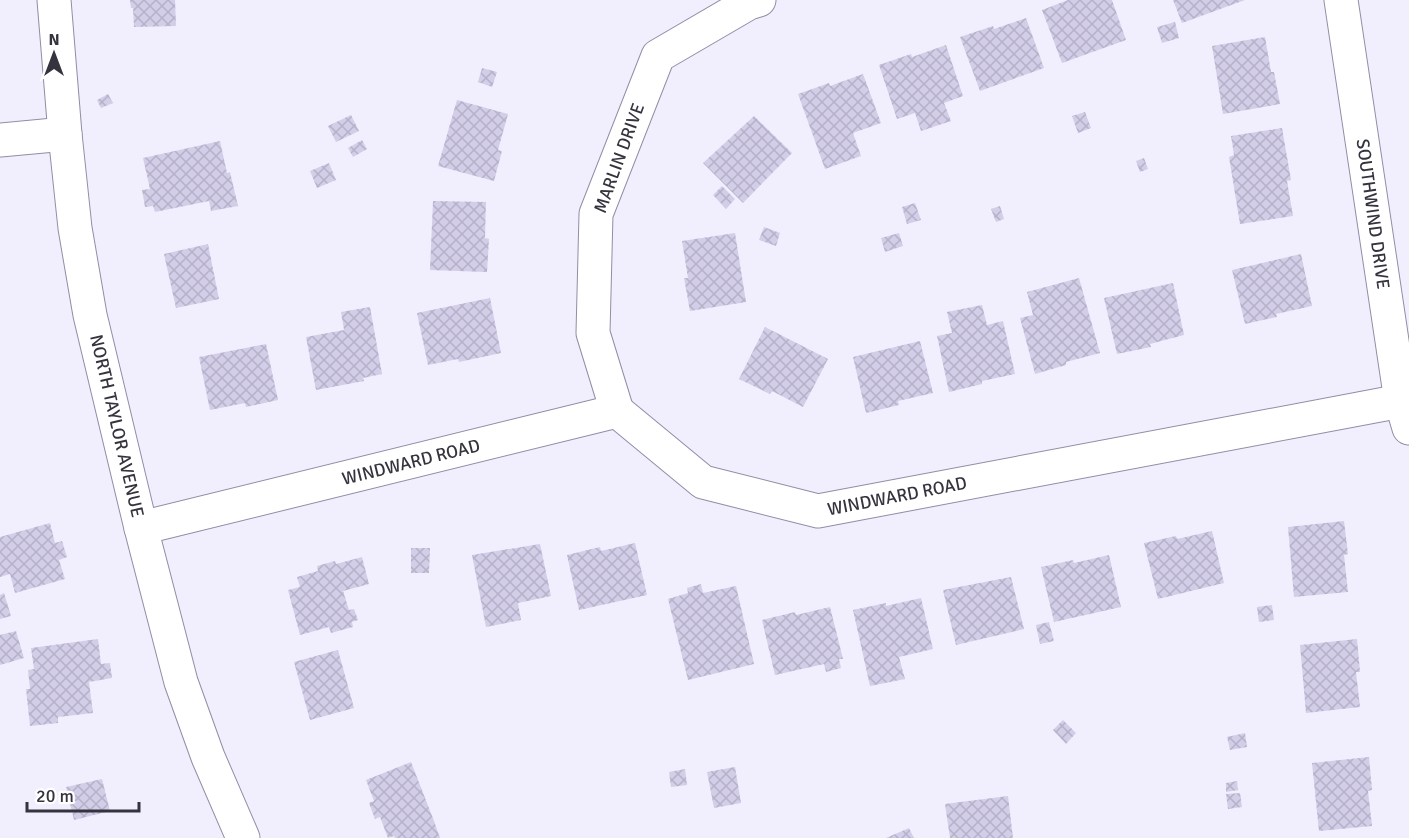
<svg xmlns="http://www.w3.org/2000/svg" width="1409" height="838" viewBox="0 0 1409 838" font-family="Signika,sans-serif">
	<defs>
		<pattern id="building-cross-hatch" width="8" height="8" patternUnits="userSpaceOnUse" patternTransform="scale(1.5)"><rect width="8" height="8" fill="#d3cee8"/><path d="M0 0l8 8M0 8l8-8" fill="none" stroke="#b6b1c8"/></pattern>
	</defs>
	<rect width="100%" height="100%" fill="#f1eefe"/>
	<g fill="url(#building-cross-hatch)">
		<path d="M130 0H175L176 26 134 27 133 8H131Z"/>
		<path d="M1068 0H1112L1126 40 1062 63 1042 10Z"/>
		<path d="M1173 0H1245L1182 23Z"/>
		<path d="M1026 18 1044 68 980 91 960 37 993 26 994 29Z"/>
		<path d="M1175 22 1179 38 1162 43 1157 27Z"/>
		<path d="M1265 37 1271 72H1274L1280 104 1223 114 1212 46Z"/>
		<path d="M946 45 963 96 944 103 951 121 921 131 915 113 897 119 879 65 911 54 912 57Z"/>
		<path d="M482 68 497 72 492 87 478 82Z"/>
		<path d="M863 74 881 123 853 133 861 156 825 169 798 94 829 83 830 86Z"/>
		<path d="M108 94 113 103 101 108 97 100Z"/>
		<path d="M457 100 508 114 498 150 502 151 494 181 438 166Z"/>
		<path d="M1085 112 1091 128 1078 133 1072 116Z"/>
		<path d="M351 115 359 131 336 142 328 126Z"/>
		<path d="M754 116 792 153 743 203 703 163Z"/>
		<path d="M1282 128 1291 180 1287 181 1293 216 1240 224 1229 157 1234 155 1231 136Z"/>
		<path d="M362 140 367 149 353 157 348 148Z"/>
		<path d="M220 141 227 173 230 172 238 206 211 211 209 201 155 212 153 206 145 207 142 190 150 189 143 158Z"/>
		<path d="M1144 158 1148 169 1140 172 1136 161Z"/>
		<path d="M329 163 336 180 317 188 310 171Z"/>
		<path d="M722 186 735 199 726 209 713 195Z"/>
		<path d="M433 201 486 202 485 238 489 239 487 272 430 270Z"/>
		<path d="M915 203 921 220 907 224 902 207Z"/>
		<path d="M1000 206 1004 219 996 222 991 209Z"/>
		<path d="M764 227 780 233 776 246 759 240Z"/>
		<path d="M735 233 746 302 690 311 684 278H688L682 241Z"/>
		<path d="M899 233 903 246 885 252 881 238Z"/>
		<path d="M208 244 219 299 176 308 164 254Z"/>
		<path d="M1301 254 1312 306 1276 314 1277 317 1245 324 1232 270Z"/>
		<path d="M1079 278 1100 353 1066 362V365L1035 374 1020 318 1033 315 1027 292Z"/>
		<path d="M1173 283 1184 335 1150 344 1151 347 1117 354 1104 298Z"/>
		<path d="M490 298 501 353 459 362 458 359 428 365 417 313Z"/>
		<path d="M982 305 987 325 1003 321 1015 374 982 381V384L949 392 937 336 952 333 947 312Z"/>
		<path d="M370 307 382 374 363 378 364 381 316 390 306 337 344 330 341 312Z"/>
		<path d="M765 327 828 359 803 407 772 391 770 394 739 379Z"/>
		<path d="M920 341 933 393 898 401 899 405 866 413 853 357Z"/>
		<path d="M266 344 278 400 246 407 245 403 210 410 199 357Z"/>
		<path d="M1344 521 1348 554 1344 555 1348 592 1294 597 1288 527Z"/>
		<path d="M50 523 55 543 62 541 67 557 59 560 65 579 15 593 10 574 0 577V537Z"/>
		<path d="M1212 531 1224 583 1158 599 1144 543 1176 536 1177 539Z"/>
		<path d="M635 543 647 595 579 610 567 555 600 547 601 551Z"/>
		<path d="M540 544 551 596 518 603 521 620 486 627 472 555Z"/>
		<path d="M411 548H430L429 573H411Z"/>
		<path d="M1109 555 1121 607 1054 622 1041 567 1073 560 1074 563Z"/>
		<path d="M362 557 369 584 343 591 349 610 354 609 358 620 352 622 353 627 331 633 329 627 300 635 288 590 300 587 297 577 318 571 317 566 335 561 336 564Z"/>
		<path d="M1011 577 1024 629 956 645 943 590Z"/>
		<path d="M701 584 703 593 736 586 754 664 688 680 668 599 688 593 687 588Z"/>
		<path d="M4 593 11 616 0 619V595Z"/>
		<path d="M921 598 933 649 899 657 905 679 870 686 853 610 886 603V606Z"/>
		<path d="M1272 605 1274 620 1259 622 1257 607Z"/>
		<path d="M830 607 843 659H839L841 668 826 672 824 664 775 675 762 620 795 612 796 615Z"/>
		<path d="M1049 622 1054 641 1040 644 1036 625Z"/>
		<path d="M16 631 24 658 0 665V635Z"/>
		<path d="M98 639 101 664 110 663 112 678 89 682 93 713 58 717V723L30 726 26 689H30L28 670 34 669 31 648Z"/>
		<path d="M1357 639 1360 672H1356L1360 707 1306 713 1300 645Z"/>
		<path d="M338 650 354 708 310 720 294 662Z"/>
		<path d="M1063 720 1076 733 1066 744 1053 730Z"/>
		<path d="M1245 733 1247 747 1230 750 1227 737Z"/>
		<path d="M1369 757 1372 790 1368 791 1372 826 1319 831 1312 763Z"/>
		<path d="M411 762 434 821 440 838H395L394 836 388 838 380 817 375 819 369 803 374 801 366 780Z"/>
		<path d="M735 767 741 803 714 808 707 772Z"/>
		<path d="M685 769 687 785 671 787 669 772Z"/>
		<path d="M102 779 110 811 74 820 66 787Z"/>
		<path d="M1237 781 1238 790 1226 792V783Z"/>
		<path d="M1240 793 1242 807 1228 809 1226 794Z"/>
		<path d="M1008 796 1013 838H950L945 804Z"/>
		<path d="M909 828 914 838H886Z"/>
	</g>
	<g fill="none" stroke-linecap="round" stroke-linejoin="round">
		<g stroke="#928da5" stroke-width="35">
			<g id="minor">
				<path d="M54 0 65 134 75 228 90 315 141 528 181 682 208 757 243 838"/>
				<path d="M1341 0 1401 401 1409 428"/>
				<path d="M0 140 65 134"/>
				<path d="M617 411 703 482 818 511 1401 401"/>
				<path d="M617 411 593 333 596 214 658 56 749 3 759 0"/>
				<path d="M141 528 617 411"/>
			</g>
		</g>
		<use href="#minor" stroke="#fff" stroke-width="33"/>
	</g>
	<g text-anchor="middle" stroke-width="4.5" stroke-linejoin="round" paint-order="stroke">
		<g font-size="18" fill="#35333d" stroke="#fff">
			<text transform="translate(619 158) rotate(-70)" y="6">MARLIN DRIVE</text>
			<text transform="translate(1373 214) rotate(82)" y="6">SOUTHWIND DRIVE</text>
			<text transform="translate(117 426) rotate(77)" y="6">NORTH TAYLOR AVENUE</text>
			<text transform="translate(411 462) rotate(-14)" y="6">WINDWARD ROAD</text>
			<text transform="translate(897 496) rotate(-11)" y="6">WINDWARD ROAD</text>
		</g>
	</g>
	<g transform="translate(54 54)" stroke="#ffffff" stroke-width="4.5" paint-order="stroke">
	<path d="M0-4.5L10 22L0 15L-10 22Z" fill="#35333d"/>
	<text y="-9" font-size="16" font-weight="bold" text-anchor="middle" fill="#35333d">N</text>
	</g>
	<path d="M27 802v9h112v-9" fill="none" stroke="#35333d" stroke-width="3"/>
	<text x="36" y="802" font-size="18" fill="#35333d" stroke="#ffffff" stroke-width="4.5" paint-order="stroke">20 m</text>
</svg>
